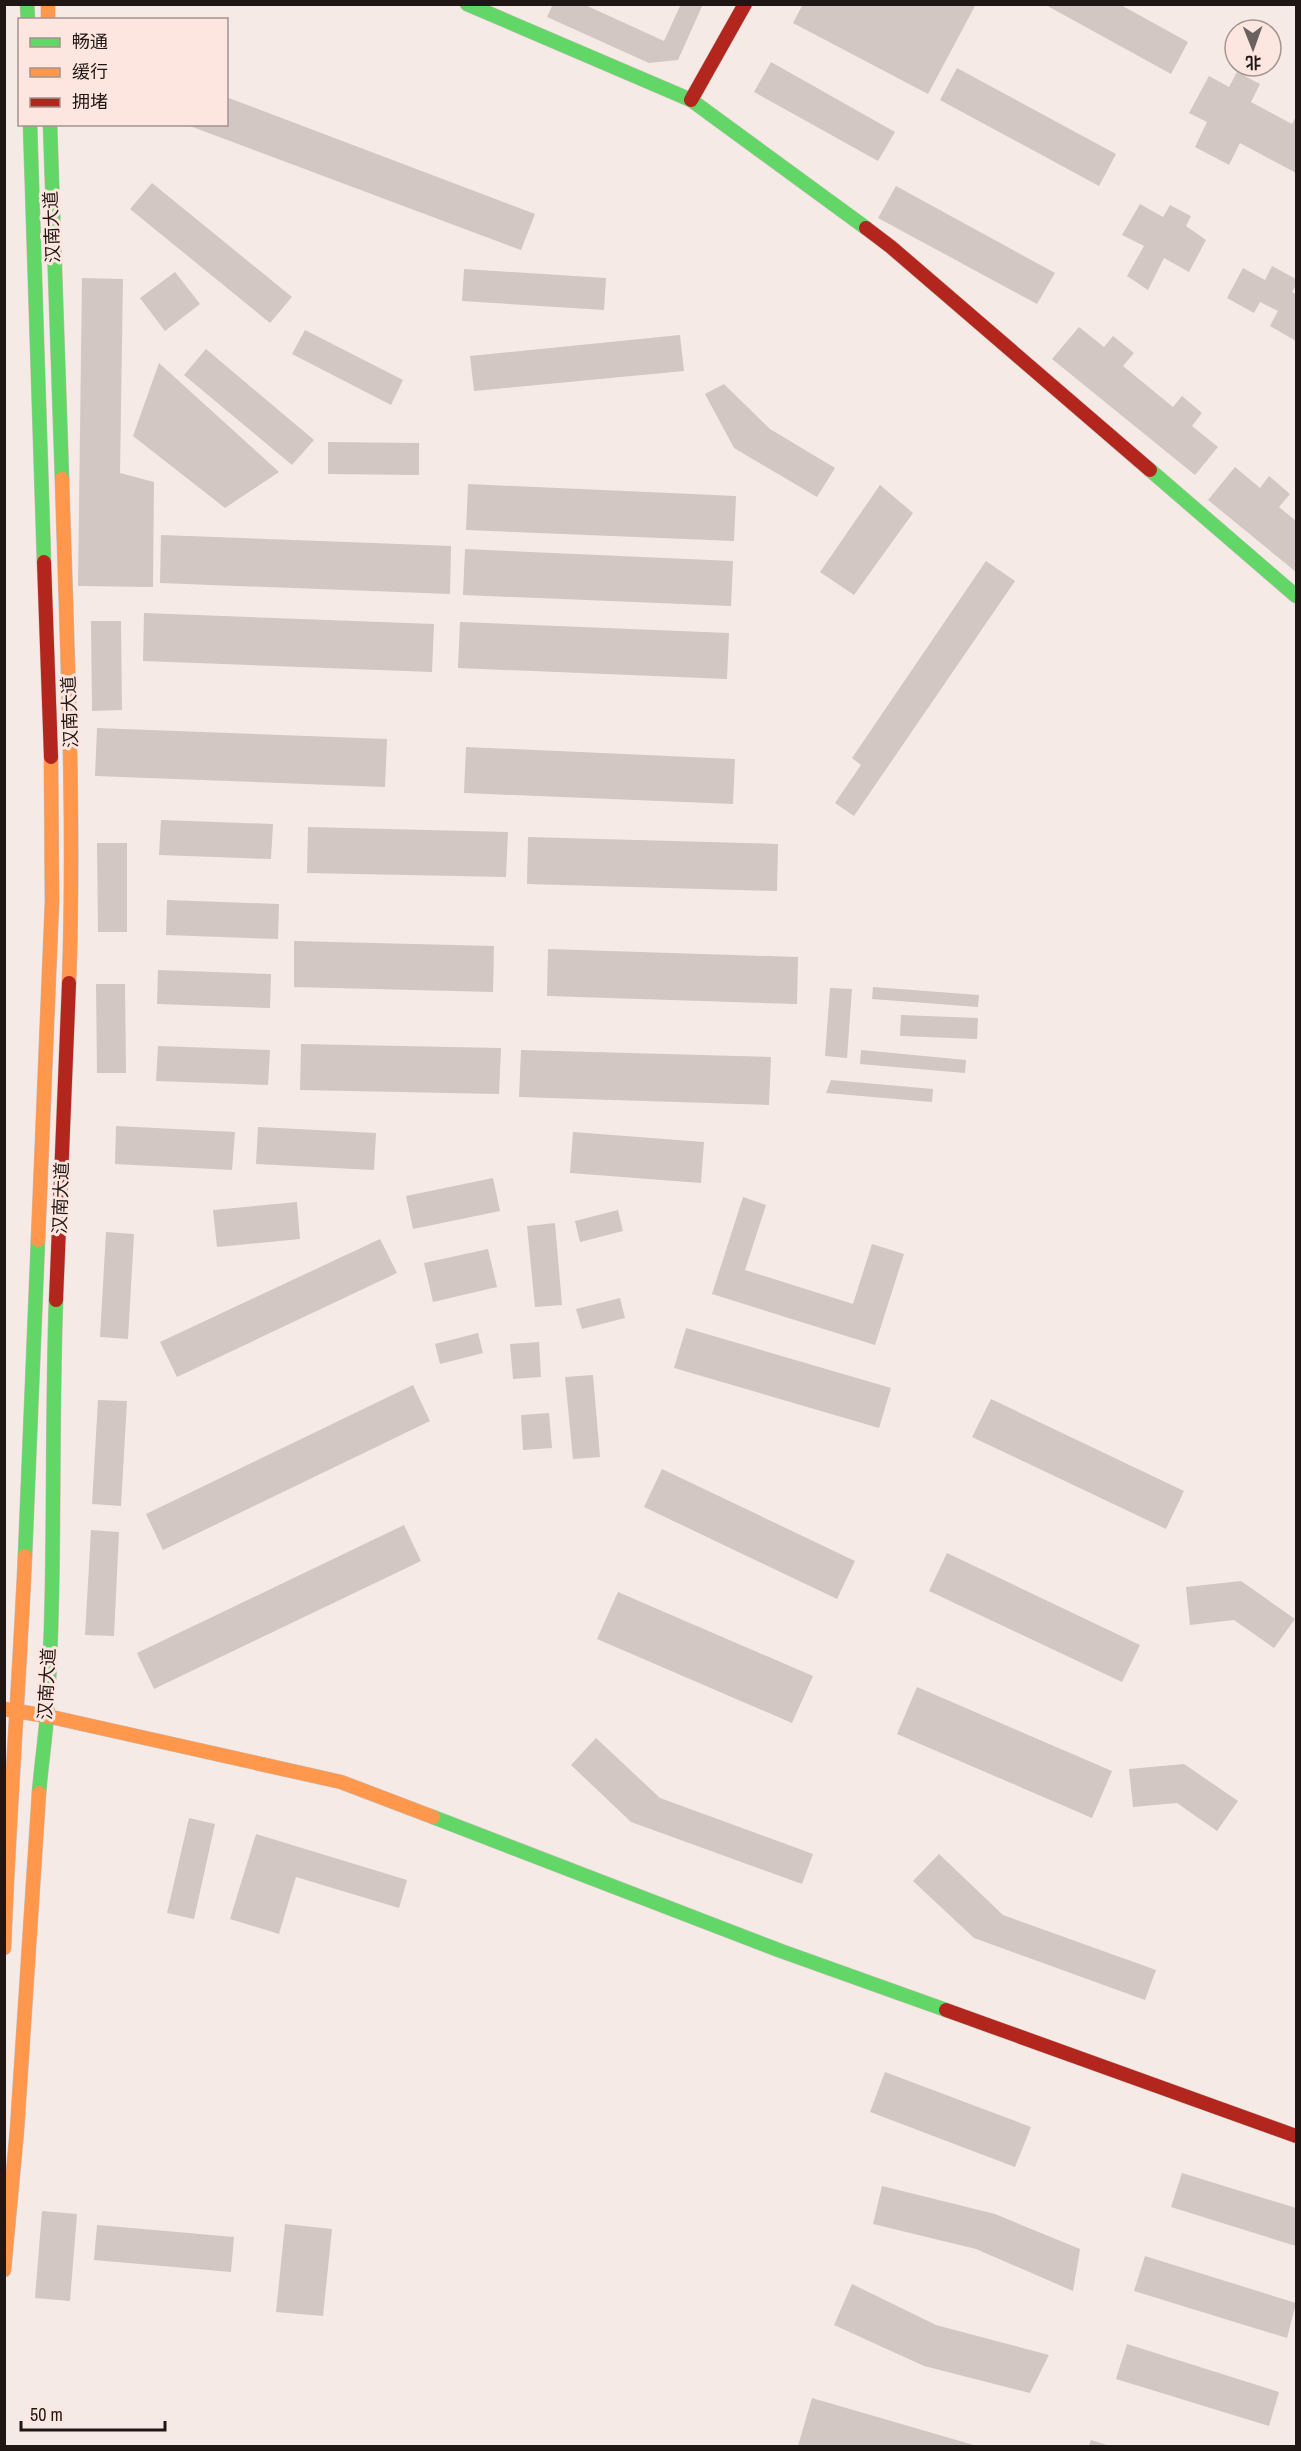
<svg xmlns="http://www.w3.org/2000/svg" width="1301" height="2451" viewBox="0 0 1301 2451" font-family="'Archivo Narrow','Noto Sans SC',sans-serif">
	<rect width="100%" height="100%" fill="#f6eae6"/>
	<g fill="#d2c7c3">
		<path d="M553 4H583L664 41 681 4H703L678 60 649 63 547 17Z"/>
		<path d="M803 4H976L928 94 793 23Z"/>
		<path d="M1044 4H1119L1188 42 1171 74Z"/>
		<path d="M771 62 895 132 878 161 754 92Z"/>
		<path d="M957 68 1116 154 1099 186 940 100Z"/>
		<path d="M1237 72 1260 84 1251 102 1292 124 1296 116V173L1240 143 1229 165 1195 147 1207 122 1189 113 1209 76 1229 87Z"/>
		<path d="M226 97 535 214 521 250 187 125 226 124Z"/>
		<path d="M152 183 292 297 270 323 130 209Z"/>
		<path d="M896 186 1055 273 1037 304 878 218Z"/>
		<path d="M1140 204 1163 217 1170 205 1191 216 1186 226 1206 240 1189 272 1164 258 1148 290 1127 276 1144 246 1122 235Z"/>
		<path d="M1272 266 1296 279V285L1292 292 1296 294V341L1270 326 1278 311 1260 302 1254 313 1227 298 1243 268 1265 280Z"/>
		<path d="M464 269 606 278 604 310 462 301Z"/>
		<path d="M175 272 200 304 165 331 140 298Z"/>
		<path d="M82 278 123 279 120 473 154 482 153 587 78 586Z"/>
		<path d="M1079 327 1104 347 1113 336 1134 353 1123 366 1173 407 1182 396 1202 413 1192 426 1218 447 1195 475 1052 359Z"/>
		<path d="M305 330 403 380 391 405 292 354Z"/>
		<path d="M680 335 684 371 474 391 470 356Z"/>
		<path d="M206 349 314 440 292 465 184 375Z"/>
		<path d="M159 363 279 472 225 508 133 436Z"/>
		<path d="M724 384 770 429 835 468 817 497 734 448 705 394Z"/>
		<path d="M328 442 419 443V475L328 474Z"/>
		<path d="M1235 467 1260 488 1269 476 1290 494 1279 507 1296 521V572L1208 500Z"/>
		<path d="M468 484 736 496 734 541 466 530Z"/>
		<path d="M880 485 913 513 854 595 820 572Z"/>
		<path d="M161 535 451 546 450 594 160 583Z"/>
		<path d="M465 549 733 561 731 606 463 595Z"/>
		<path d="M986 561 1015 581 854 816 835 803 861 765 852 758Z"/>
		<path d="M144 613 434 624 432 672 143 661Z"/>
		<path d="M91 621H121L122 710 92 711Z"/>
		<path d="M460 622 729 633 727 679 458 668Z"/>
		<path d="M97 728 387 739 385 787 95 776Z"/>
		<path d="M466 747 735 759 733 804 464 793Z"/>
		<path d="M161 820 273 824 271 859 159 855Z"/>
		<path d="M308 827 508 832 506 877 307 873Z"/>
		<path d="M528 837 778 844 777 891 527 884Z"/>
		<path d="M97 843H127V932H98Z"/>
		<path d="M167 900 279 904 278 939 166 935Z"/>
		<path d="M294 941 494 946 493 992 294 987Z"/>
		<path d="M548 949 798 957 797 1004 547 996Z"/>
		<path d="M158 970 271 974 270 1008 157 1004Z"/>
		<path d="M96 984H125L126 1073H97Z"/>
		<path d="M873 987 979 995 978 1007 872 999Z"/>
		<path d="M830 988 852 989 847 1058 825 1056Z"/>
		<path d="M901 1015 978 1018 977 1039 900 1036Z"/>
		<path d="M301 1044 501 1048 499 1094 300 1090Z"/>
		<path d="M158 1046 270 1050 268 1085 156 1081Z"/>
		<path d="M521 1050 771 1057 769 1105 519 1097Z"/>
		<path d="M861 1050 966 1060 965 1073 860 1064Z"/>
		<path d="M831 1080 933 1089 932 1102 826 1093Z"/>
		<path d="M116 1126 235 1132 232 1170 115 1164Z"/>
		<path d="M258 1127 376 1133 374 1170 256 1164Z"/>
		<path d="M573 1132 704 1142 701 1183 570 1173Z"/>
		<path d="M493 1178 500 1211 413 1229 406 1196Z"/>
		<path d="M743 1197 766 1205 745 1270 853 1304 872 1244 904 1254 875 1345 712 1294Z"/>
		<path d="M297 1202 300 1239 217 1247 213 1210Z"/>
		<path d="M618 1210 623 1231 580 1242 575 1221Z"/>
		<path d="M555 1223 562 1305 535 1307 527 1226Z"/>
		<path d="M106 1232 134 1234 128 1339 100 1337Z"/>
		<path d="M380 1239 397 1273 177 1377 160 1342Z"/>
		<path d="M488 1249 497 1287 433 1302 424 1263Z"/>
		<path d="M620 1298 625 1318 582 1329 576 1309Z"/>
		<path d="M686 1328 891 1388 879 1428 674 1368Z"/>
		<path d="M478 1333 483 1353 440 1364 435 1344Z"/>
		<path d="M539 1342 541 1377 513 1379 510 1344Z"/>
		<path d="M593 1375 600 1457 573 1459 565 1377Z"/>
		<path d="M413 1385 430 1421 163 1550 146 1514Z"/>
		<path d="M991 1399 1184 1491 1166 1529 972 1437Z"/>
		<path d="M98 1400 127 1401 121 1506 92 1504Z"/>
		<path d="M549 1413 552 1448 523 1450 521 1415Z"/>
		<path d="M662 1469 855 1561 837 1599 644 1507Z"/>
		<path d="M404 1525 421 1561 154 1689 137 1653Z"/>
		<path d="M91 1530 119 1532 114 1636 85 1635Z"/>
		<path d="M947 1553 1140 1645 1122 1682 929 1591Z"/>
		<path d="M1241 1581 1295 1619 1274 1648 1234 1620 1190 1625 1186 1587Z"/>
		<path d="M618 1592 813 1676 792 1723 597 1639Z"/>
		<path d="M917 1687 1112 1771 1092 1818 897 1734Z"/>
		<path d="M596 1738 660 1798 813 1854 802 1884 631 1822 571 1765Z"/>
		<path d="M1184 1764 1238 1801 1217 1831 1177 1803 1133 1807 1129 1769Z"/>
		<path d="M189 1818 215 1824 194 1919 167 1913Z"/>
		<path d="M256 1834 407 1880 399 1908 296 1877 279 1934 230 1919Z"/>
		<path d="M939 1854 1003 1915 1156 1970 1145 2000 974 1938 913 1881Z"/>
		<path d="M885 2072 1031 2127 1015 2167 870 2112Z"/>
		<path d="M1182 2173 1296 2208V2246L1171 2207Z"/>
		<path d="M882 2186 995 2214 1080 2249 1073 2291 976 2249 873 2224Z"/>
		<path d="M42 2211 77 2214 70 2301 35 2298Z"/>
		<path d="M285 2224 332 2229 323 2316 276 2312Z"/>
		<path d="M97 2225 234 2237 231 2272 94 2260Z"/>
		<path d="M1145 2256 1296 2303 1287 2338 1134 2291Z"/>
		<path d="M852 2284 936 2325 1049 2355 1030 2393 924 2366 834 2325Z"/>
		<path d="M1127 2344 1279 2392 1269 2426 1116 2379Z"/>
		<path d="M812 2398 977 2446H798Z"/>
		<path d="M1091 2440 1110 2446H1089Z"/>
	</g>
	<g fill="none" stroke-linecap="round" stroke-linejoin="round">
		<g stroke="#c9bfbb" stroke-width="15">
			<g id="fast">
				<path d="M27 4 28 20"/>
				<path d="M467 4 691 100 866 228"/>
				<path d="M30 124 44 562"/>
				<path d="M50 124 62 479"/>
				<path d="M1150 470 1296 596"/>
				<path d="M25 1556 38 1240"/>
				<path d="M39 1793C41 1767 45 1741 47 1715 56 1577 51 1438 56 1300"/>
				<path d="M433 1817 781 1951 946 2010"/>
			</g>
		</g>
		<g stroke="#c9bfbb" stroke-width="15">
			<g id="slow">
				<path d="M48 4V20"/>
				<path d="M62 479C67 647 75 815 69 983"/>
				<path d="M38 1240 52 902 51 757"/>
				<path d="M4 1709 47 1716 341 1782 433 1817"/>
				<path d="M4 1948C9 1817 19 1687 25 1556"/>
				<path d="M4 2270 17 2130 39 1793"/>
			</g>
		</g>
		<g stroke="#c9bfbb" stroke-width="15">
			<g id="jam">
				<path d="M691 100 745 4"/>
				<path d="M866 228 891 247 1150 470"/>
				<path d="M44 562 51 757"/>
				<path d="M56 1300 69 983"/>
				<path d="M946 2010 1296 2136"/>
			</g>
		</g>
		<use href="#fast" stroke="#63d668" stroke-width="14"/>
		<use href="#slow" stroke="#ff974d" stroke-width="14"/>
		<use href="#jam" stroke="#b3261e" stroke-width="14"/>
	</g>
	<g text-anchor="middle" stroke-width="6" stroke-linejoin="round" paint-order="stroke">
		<g font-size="18" fill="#201714" stroke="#fde6df">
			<text transform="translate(52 227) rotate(-92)" y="6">汉南大道</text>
			<text transform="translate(70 712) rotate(-92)" y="6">汉南大道</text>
			<text transform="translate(61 1198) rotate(-88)" y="6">汉南大道</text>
			<text transform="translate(47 1684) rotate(-87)" y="6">汉南大道</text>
		</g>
	</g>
	<rect width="1301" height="2451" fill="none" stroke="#201714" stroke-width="12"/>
	<rect x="18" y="18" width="210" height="108" fill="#fde6df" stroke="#a5938e" stroke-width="1.5"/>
	<rect x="30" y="38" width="30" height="9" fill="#63d668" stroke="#a5938e" stroke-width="1.5"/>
	<text x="72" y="48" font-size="18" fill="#201714">畅通</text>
	<rect x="30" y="68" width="30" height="9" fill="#ff974d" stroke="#a5938e" stroke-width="1.5"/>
	<text x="72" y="78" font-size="18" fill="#201714">缓行</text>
	<rect x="30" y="98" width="30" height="9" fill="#b3261e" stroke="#a5938e" stroke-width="1.5"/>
	<text x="72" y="108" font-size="18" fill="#201714">拥堵</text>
	<g transform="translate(1253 48) rotate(179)"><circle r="28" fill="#fde6df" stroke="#a5938e" stroke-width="1.5"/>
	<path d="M0-4.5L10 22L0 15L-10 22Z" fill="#6b615e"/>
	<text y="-9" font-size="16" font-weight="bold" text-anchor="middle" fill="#201714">北</text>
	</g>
	<path d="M21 2421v9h144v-9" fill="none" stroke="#201714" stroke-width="3"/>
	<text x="30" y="2421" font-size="18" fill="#201714" stroke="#fde6df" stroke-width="4.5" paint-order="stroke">50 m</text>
</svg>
